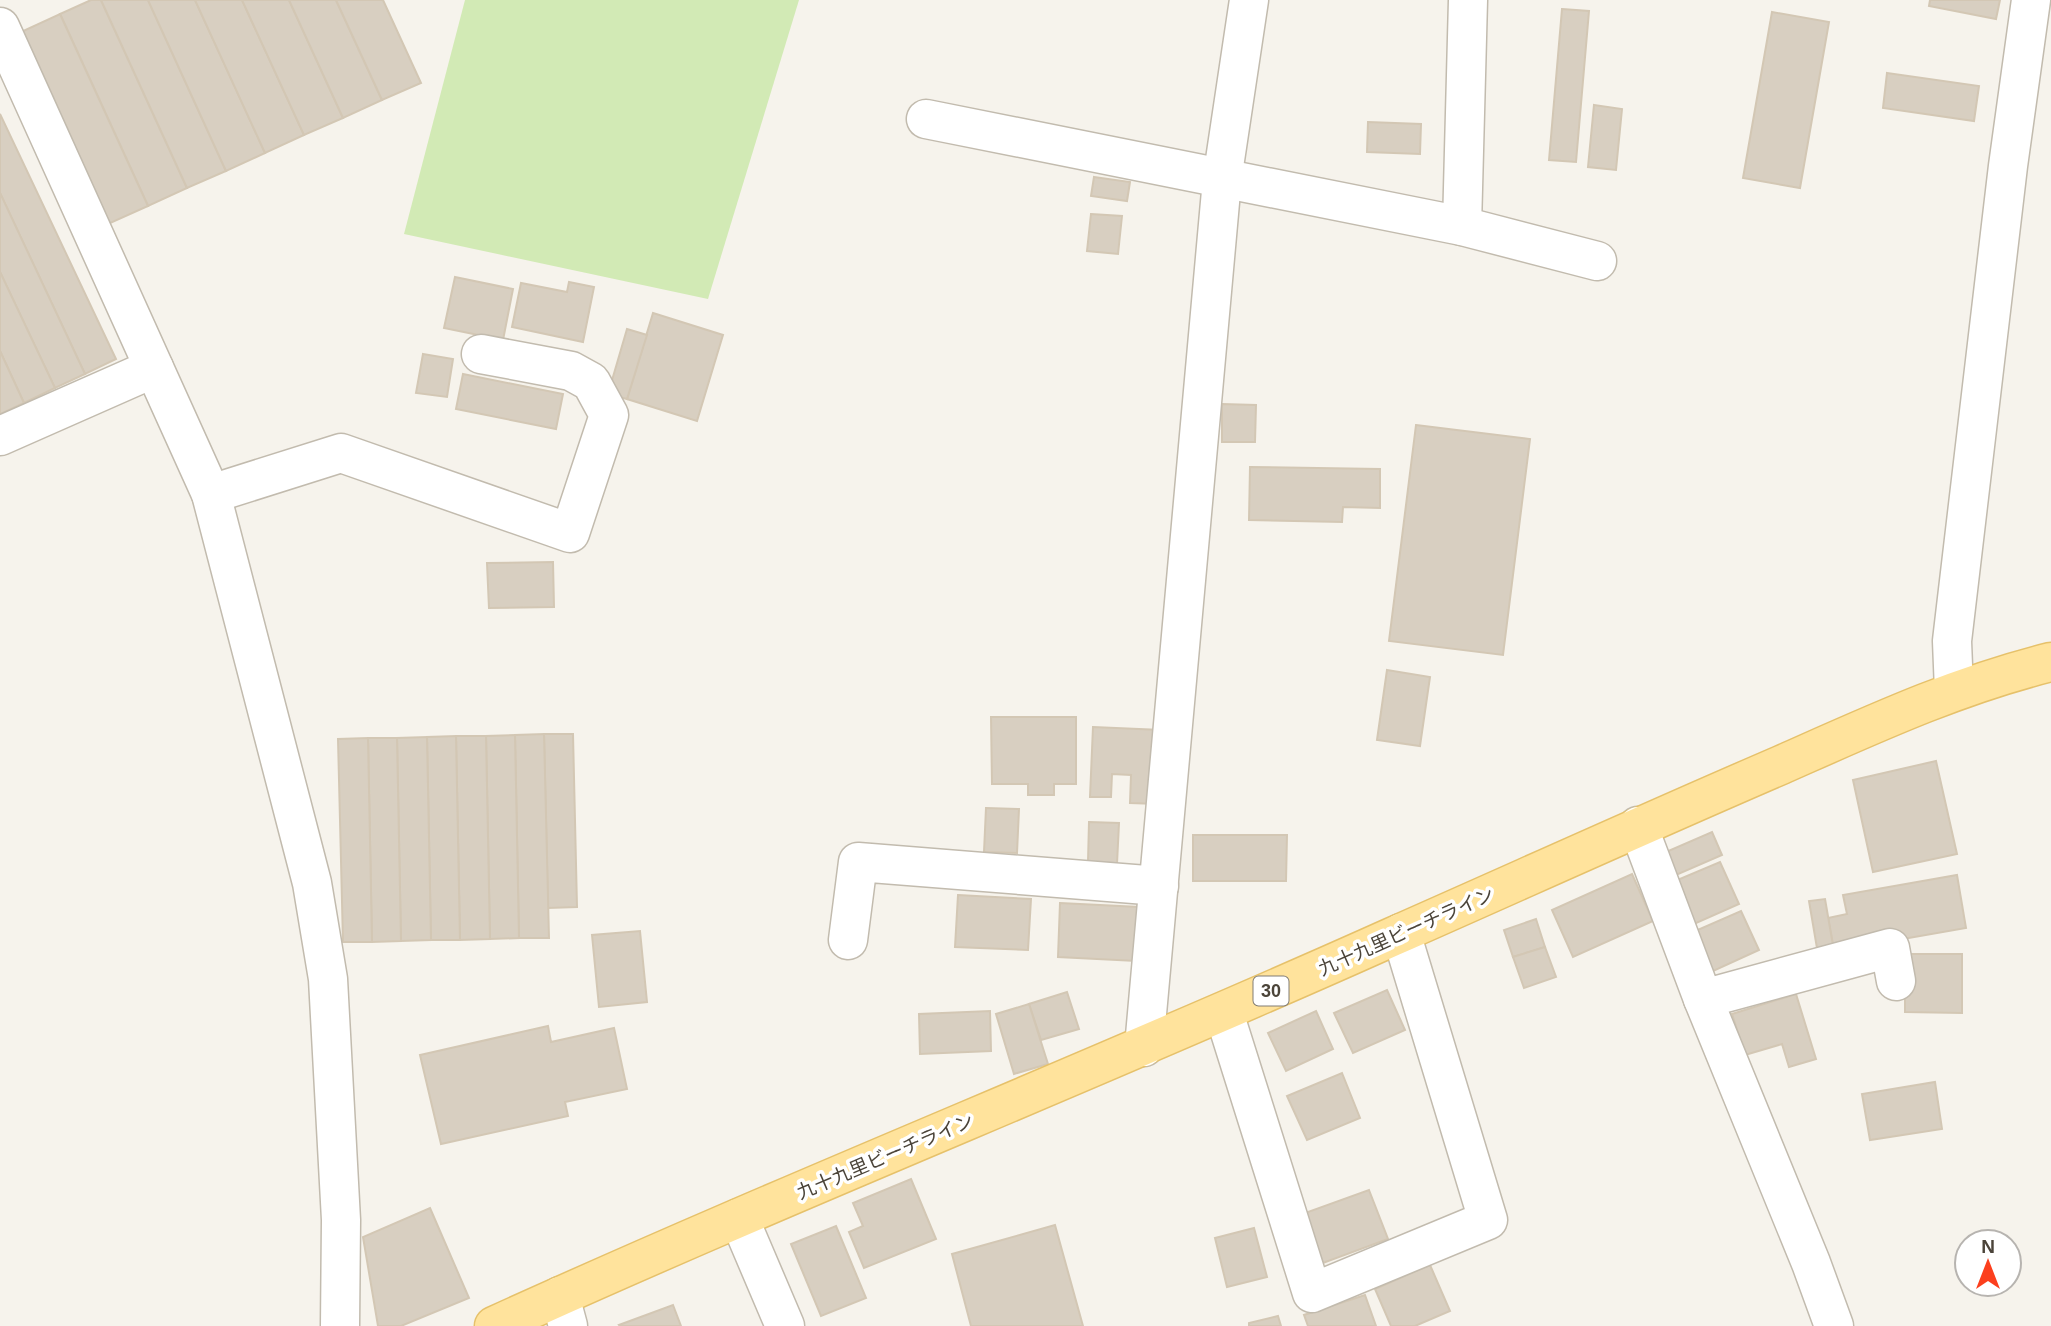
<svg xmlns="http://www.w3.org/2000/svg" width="2051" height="1326" viewBox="0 0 2051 1326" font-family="Helvetica,'Noto Sans JP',sans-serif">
	<rect width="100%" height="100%" fill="#f6f3ec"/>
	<path fill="#d2eab5" d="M465 0H799L708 299 404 234Z"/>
	<g fill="#d8cfc1" stroke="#d3c7b4" stroke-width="2">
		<path d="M91 0H101L187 188 148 206 60 14Z"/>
		<path d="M101 0H148L226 171 187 188Z"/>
		<path d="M148 0H195L265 153 226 171Z"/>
		<path d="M195 0H242L304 135 265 153Z"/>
		<path d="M242 0H289L343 118 304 135Z"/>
		<path d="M289 0H336L382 100 343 118Z"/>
		<path d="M336 0H383L421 83 382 100Z"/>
		<path d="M1930 0H2000L1996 19 1929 6Z"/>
		<path d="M1562 9 1589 11 1576 162 1549 160Z"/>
		<path d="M1772 12 1829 22 1800 188 1743 178Z"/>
		<path d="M60 14 148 206 108 224 21 32Z"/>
		<path d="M1887 73 1979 86 1974 121 1883 108Z"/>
		<path d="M1594 105 1622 109 1616 170 1588 167Z"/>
		<path d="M0 114 116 359 85 374 0 193Z"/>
		<path d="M1368 122 1421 124 1420 154 1367 152Z"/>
		<path d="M1094 177 1130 182 1127 201 1091 196Z"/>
		<path d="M0 193 85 374 55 388 0 272Z"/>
		<path d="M1091 214 1122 216 1118 254 1087 251Z"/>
		<path d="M0 272 55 388 24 403 0 351Z"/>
		<path d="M455 277 513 289 503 340 444 328Z"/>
		<path d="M569 282 594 287 583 342 512 327 521 283 567 292Z"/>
		<path d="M653 313 723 335 697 421 627 399Z"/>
		<path d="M627 329 647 335 627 399 608 394Z"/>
		<path d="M0 351 24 403 0 414Z"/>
		<path d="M423 354 453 359 447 397 416 393Z"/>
		<path d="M463 374 563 394 556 429 456 409Z"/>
		<path d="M1222 404 1256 405 1255 442H1222Z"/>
		<path d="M1416 425 1530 439 1503 655 1389 641Z"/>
		<path d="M1250 467 1380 469V508L1343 507 1342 522 1249 520Z"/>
		<path d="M553 562 554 607 489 608 487 563Z"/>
		<path d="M1387 670 1430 677 1420 746 1377 740Z"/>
		<path d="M991 717H1076V784H1054V795H1028V784H992Z"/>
		<path d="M1093 727 1161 730 1158 804 1130 803 1131 775 1112 774 1111 797H1090Z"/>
		<path d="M544 734H573L577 907 548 908Z"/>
		<path d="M544 734 549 938H519L515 735Z"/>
		<path d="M515 735 519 938 490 939 486 736Z"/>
		<path d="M456 736H486L490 939 460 940Z"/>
		<path d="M456 736 460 940H431L427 737Z"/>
		<path d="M427 737 431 940 401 941 397 738Z"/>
		<path d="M368 738H397L401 941 372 942Z"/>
		<path d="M368 738 372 942H343L338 739Z"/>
		<path d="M1936 761 1957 854 1873 872 1853 780Z"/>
		<path d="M986 808 1019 809 1017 853 984 852Z"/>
		<path d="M1089 822 1119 823 1117 864 1088 862Z"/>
		<path d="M1712 832 1722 855 1676 875 1666 852Z"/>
		<path d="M1193 835H1287L1286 881H1193Z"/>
		<path d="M1720 862 1739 904 1694 924 1675 881Z"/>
		<path d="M1632 874 1653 921 1573 957 1552 910Z"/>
		<path d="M1957 875 1966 928 1834 951 1828 918 1847 914 1843 895Z"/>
		<path d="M958 895 1031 899 1028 950 955 947Z"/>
		<path d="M1825 899 1834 951 1818 954 1809 901Z"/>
		<path d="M1060 903 1139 907 1136 961 1058 957Z"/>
		<path d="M1741 911 1759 950 1711 972 1693 932Z"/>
		<path d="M1536 919 1545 947 1513 957 1504 930Z"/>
		<path d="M640 931 647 1002 599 1007 592 935Z"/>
		<path d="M1545 947 1556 977 1524 988 1513 957Z"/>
		<path d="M1905 954H1962V1013L1905 1012Z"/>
		<path d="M1387 990 1405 1030 1353 1053 1334 1013Z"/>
		<path d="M1067 992 1079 1029 1041 1040 1029 1004Z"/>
		<path d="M1796 994 1816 1059 1789 1067 1782 1044 1745 1055 1732 1014Z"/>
		<path d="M1029 1004 1048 1064 1014 1074 996 1014Z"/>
		<path d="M990 1011 991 1051 920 1054 919 1014Z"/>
		<path d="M1316 1011 1333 1049 1286 1071 1268 1033Z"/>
		<path d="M548 1026 551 1042 614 1028 627 1089 565 1102 568 1116 441 1144 420 1055Z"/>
		<path d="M1342 1073 1360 1118 1307 1140 1287 1096Z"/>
		<path d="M1935 1082 1942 1129 1870 1140 1862 1094Z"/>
		<path d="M911 1179 936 1239 864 1268 849 1232 863 1226 853 1203Z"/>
		<path d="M1369 1190 1388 1239 1323 1263 1305 1213Z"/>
		<path d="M430 1208 469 1298 401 1326H378L363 1237Z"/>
		<path d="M1055 1225 1083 1326H971L952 1254Z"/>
		<path d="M836 1226 866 1298 821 1316 791 1244Z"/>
		<path d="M1254 1228 1267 1277 1227 1287 1215 1238Z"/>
		<path d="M1430 1265 1450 1311 1415 1326H1391L1375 1289Z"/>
		<path d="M1365 1295 1376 1326H1308L1304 1315Z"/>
		<path d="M673 1305 681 1326H620L619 1325Z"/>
		<path d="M1278 1316 1281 1326H1249V1323Z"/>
	</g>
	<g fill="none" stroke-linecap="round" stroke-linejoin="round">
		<g stroke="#c2bbae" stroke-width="41">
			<g id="minor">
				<path d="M0 27 211 494 312 883 328 979 341 1220 340 1326"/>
				<path d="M926 119 1462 226 1597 261"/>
				<path d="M1462 226 1468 0"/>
				<path d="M0 436 154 368"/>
				<path d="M211 494 341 453 570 533 609 415 591 382 571 371 481 354"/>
				<path d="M1954 691 1952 641 2008 166 2031 0"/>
				<path d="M1638 826 1703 999 1811 1263 1834 1326"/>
				<path d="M848 940 858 862 1159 886"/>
				<path d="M1703 999 1890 948 1896 981"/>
				<path d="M1224 1013 1312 1293 1488 1220 1401 933"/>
				<path d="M1144 1047 1222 180 1249 0"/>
				<path d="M739 1218 785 1326"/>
				<path d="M560 1296 568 1326"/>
			</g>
		</g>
		<g stroke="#e6c16a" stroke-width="41">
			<path id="major" d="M494 1326C790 1191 1094 1071 1392 937 1521 880 1651 821 1781 765 1869 726 1957 685 2051 662"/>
		</g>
		<use href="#minor" stroke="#fff" stroke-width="38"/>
		<use href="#major" stroke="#ffe39c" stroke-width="38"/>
	</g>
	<g text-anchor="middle" stroke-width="7" stroke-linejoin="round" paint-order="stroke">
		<rect fill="#fff" stroke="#817c74" stroke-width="2" x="1253.5" y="976.5" width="35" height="29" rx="5"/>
		<g font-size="18" font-weight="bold" fill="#4b4439">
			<text x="1271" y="997">30</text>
		</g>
		<g font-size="19" fill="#4b4439" stroke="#fff">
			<text transform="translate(1406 931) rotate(-24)" y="7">九十九里ビーチライン</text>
			<text transform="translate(885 1156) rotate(-23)" y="7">九十九里ビーチライン</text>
		</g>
	</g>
	<g transform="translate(1988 1263)"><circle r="33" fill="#ffffff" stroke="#b7b4b0" stroke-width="2"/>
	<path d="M0-5L12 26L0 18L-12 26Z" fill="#fc3f1d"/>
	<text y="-10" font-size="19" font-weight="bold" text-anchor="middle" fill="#4b4439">N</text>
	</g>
</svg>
